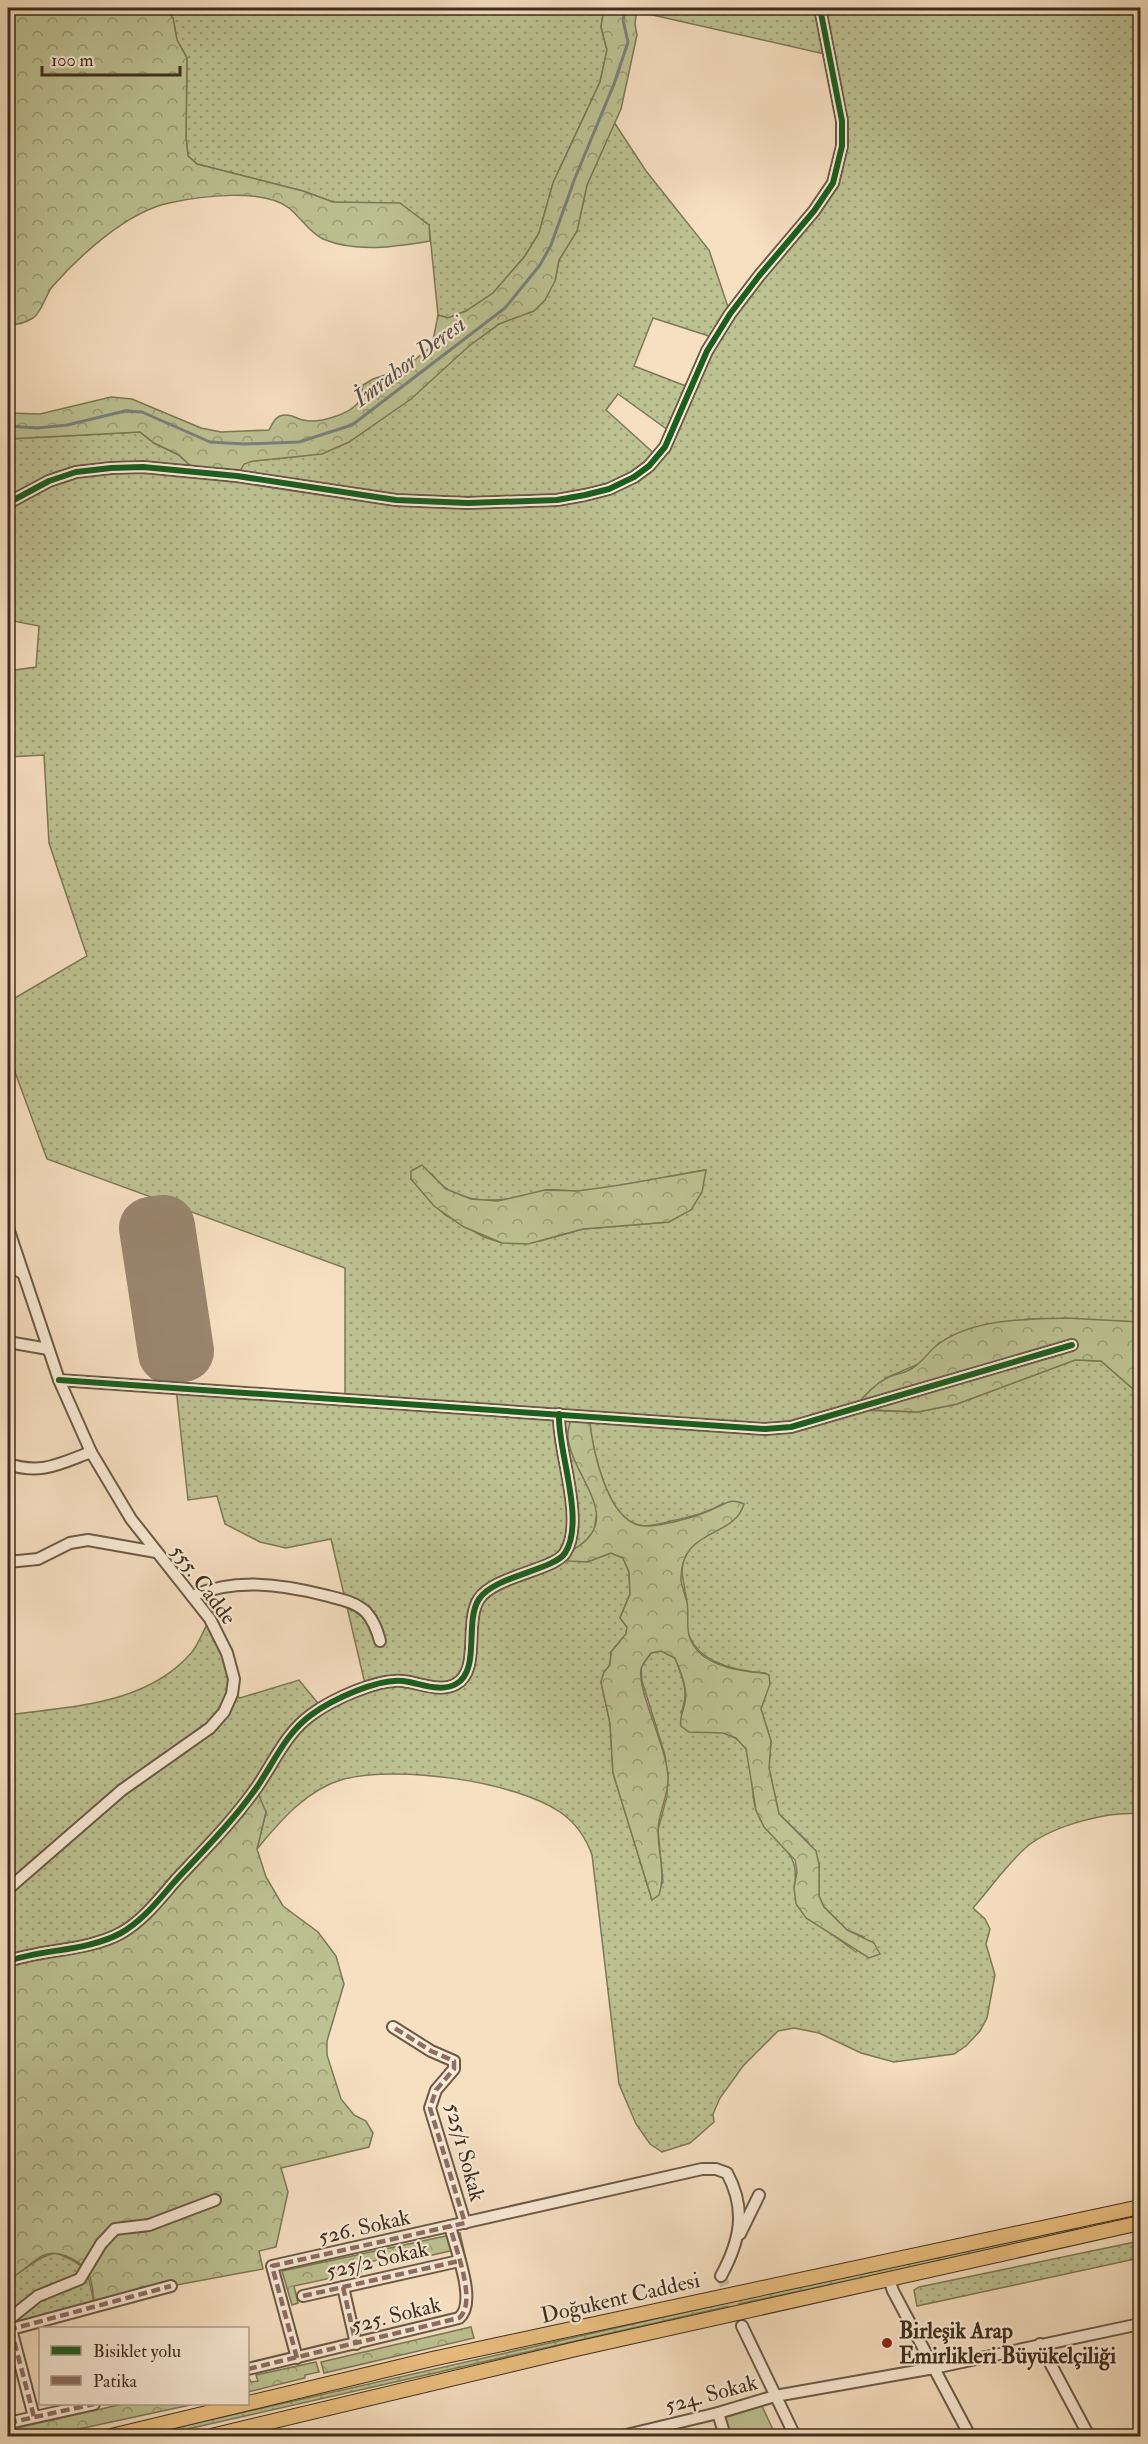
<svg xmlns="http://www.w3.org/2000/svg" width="1148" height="2444" viewBox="0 0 1148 2444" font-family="'IM FELL Double Pica',serif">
	<defs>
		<pattern id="grass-dots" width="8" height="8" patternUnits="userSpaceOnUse" patternTransform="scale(1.5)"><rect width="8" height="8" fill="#bdc293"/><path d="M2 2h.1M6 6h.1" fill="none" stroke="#9b9e77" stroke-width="1.8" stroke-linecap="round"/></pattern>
		<pattern id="forest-crowns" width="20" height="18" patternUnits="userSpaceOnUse" patternTransform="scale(1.5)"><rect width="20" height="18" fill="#bdc293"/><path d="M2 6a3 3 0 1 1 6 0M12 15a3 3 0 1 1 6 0" fill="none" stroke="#9b9e77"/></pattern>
	</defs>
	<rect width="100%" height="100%" fill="#f7e0c2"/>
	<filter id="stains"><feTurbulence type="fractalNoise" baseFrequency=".00333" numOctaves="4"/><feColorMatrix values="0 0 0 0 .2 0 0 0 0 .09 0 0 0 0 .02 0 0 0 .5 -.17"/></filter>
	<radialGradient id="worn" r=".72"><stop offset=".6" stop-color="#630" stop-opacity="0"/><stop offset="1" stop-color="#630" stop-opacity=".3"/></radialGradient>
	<g fill="url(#grass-dots)" stroke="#7d7858" stroke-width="1.5" fill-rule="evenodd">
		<path d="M162 8H604L601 27 607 50 600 82 553 183 539 233 525 256 493 293 466 311 448 318 438 315 429 225 362 204 333 202 303 191 197 164 188 156 186 137 187 58 177 40 173 18Z"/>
		<path d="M637 8H1140V1322L1028 1319 983 1326 939 1343 921 1363 886 1378 854 1410 918 1412 957 1404 1075 1360 1101 1361 1140 1395V1814C1109 1811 1055 1825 1029 1845 1008 1862 991 1888 973 1908L985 1919 990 1929 986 1944 995 1975 987 2018 980 2031 966 2046 954 2054 894 2062 861 2053 819 2033 794 2028 778 2031 743 2066 720 2098 713 2114 714 2122 690 2143 662 2152 650 2144 636 2124 619 2084 592 1855C586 1838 576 1823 560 1812 514 1781 398 1765 344 1779 307 1789 280 1821 257 1849L266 1812 121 1933 8 1961V1715C72 1706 147 1705 192 1652 199 1643 204 1629 210 1619L220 1636 232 1694 240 1698 299 1680 321 1707 366 1688 331 1539 286 1548 260 1542 225 1524 217 1496 188 1500 176 1388 345 1400V1268L47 1159 8 1053V1002L87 956 49 843 44 755 8 757V671L36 667 39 626 8 620V439L140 432 154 443 179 455 198 473 253 461 302 456 349 442 469 346 499 324 512 318 555 281 559 260 577 231 587 185 614 122 646 171 709 250 730 313 833 183 842 146 829 55 635 11ZM653 318 715 338 691 388 634 366ZM618 394 672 433 657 456 606 410ZM705 1170 669 1222 583 1229 540 1241 502 1243 484 1237 445 1215 411 1179 432 1174C452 1204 493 1203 524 1196 531 1195 539 1191 546 1190 557 1189 568 1191 578 1191 621 1188 663 1177 705 1170ZM589 1416C592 1445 606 1524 644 1526 654 1526 666 1522 676 1520 693 1516 709 1512 724 1503 716 1514 709 1527 701 1538 696 1544 688 1547 685 1555 678 1573 686 1587 687 1605 687 1611 685 1617 686 1623 690 1661 733 1671 765 1673L761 1709 771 1741 769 1768 779 1814 808 1842 819 1864V1896L824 1907 847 1930 864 1937 856 1952 825 1929 794 1888C803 1846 768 1845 756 1810 749 1791 756 1764 745 1747 735 1733 698 1720 681 1712 690 1693 682 1676 675 1658L661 1651 651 1653 641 1667 642 1681 665 1755 668 1777 667 1796 658 1830 663 1882 652 1900 613 1773 610 1723 601 1682 604 1672 610 1665 611 1652 626 1634 627 1627 620 1618 630 1594 629 1572 623 1558 611 1553 587 1562 569 1552 582 1545 594 1531 597 1511 591 1491Z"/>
		<path d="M1140 2214 1080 2227 1050 2238 743 2303 157 2436H139L739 2300Z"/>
		<path d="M1140 2241V2258L917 2306 914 2290 919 2287Z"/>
		<path d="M56 2253C94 2268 86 2272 95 2307L8 2330V2280C24 2271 38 2256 56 2253Z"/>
	</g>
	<g fill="url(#forest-crowns)" stroke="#7d7858" stroke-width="1.5">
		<path d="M8 8 165 9 173 18 177 40 187 58 186 137 188 156 197 164 303 191 333 202 400 203 429 225 430 241C395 247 357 253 323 239 311 234 300 217 289 208 263 188 200 196 169 203 127 212 80 255 52 287 45 296 42 312 33 318 25 323 17 325 8 325Z"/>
		<path d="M604 8H637L635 24 637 35 621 109 587 185 577 231 559 260 555 281 545 300 534 311 499 324 469 346 411 399 349 442 322 454 253 461 244 464 237 476 198 473 179 455 154 443 140 432 8 439V413L40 414 111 397 132 399 201 428 221 432 269 430C272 425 274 418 280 416 289 413 295 418 303 420 318 424 354 414 361 398 362 394 362 389 363 385L373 379 403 369 432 346 438 315 448 318 466 311 493 293 525 256 539 233 553 183 600 82 607 50 601 27Z"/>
		<path d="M422 1165 446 1189 471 1199 498 1201 545 1190 578 1191 620 1185 706 1170 702 1192 691 1210 669 1222 583 1229 528 1244 502 1243 464 1227 434 1206 411 1179V1171Z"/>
		<path d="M1066 1318 1140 1322V1395L1101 1361 1075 1360 957 1404 918 1412 853 1409C863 1398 873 1385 887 1378 894 1374 902 1374 909 1370 922 1364 928 1351 940 1343 974 1319 1026 1319 1066 1318Z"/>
		<path d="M572 1415 589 1416C592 1446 606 1522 643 1526 660 1527 695 1517 711 1510 724 1505 730 1497 744 1504 734 1539 680 1527 681 1580 682 1587 685 1595 687 1602 690 1621 682 1636 700 1653 712 1665 736 1670 751 1672 758 1673 763 1672 769 1675L770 1684 761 1709 771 1741 769 1768 779 1814 816 1851 819 1864V1896L824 1907 847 1930 874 1943 880 1954 869 1958 806 1918 796 1904 794 1888 797 1872 795 1860 764 1827 756 1810 746 1749 736 1738 723 1733 689 1732 681 1726C679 1716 684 1711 685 1702 688 1687 680 1671 675 1658L661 1651 651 1653C648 1657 642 1664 641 1669 637 1691 667 1747 668 1777 669 1796 658 1812 658 1831 658 1853 666 1874 659 1895L652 1900 613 1773 610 1723 601 1682 604 1672 610 1665 611 1652 626 1634 627 1627 620 1618 630 1594 629 1572 623 1558 611 1553 587 1562 568 1561 567 1557 569 1552C629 1521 573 1480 568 1438 567 1431 570 1422 572 1415Z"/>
		<path d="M256 1789 266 1812 257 1849 266 1877 283 1906 318 1932 336 1956 344 1984 327 2041V2055L341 2099 354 2115 366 2121 373 2133 369 2147 281 2168 288 2192 276 2247 259 2251 263 2269 171 2286 95 2307C92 2296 94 2280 87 2271 78 2259 55 2248 42 2256 29 2264 21 2273 8 2280V1961L121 1933Z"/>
		<path d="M460 2233 467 2264H464L459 2249 393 2264 388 2258 363 2263 364 2271 294 2286 298 2303 292 2305 282 2271Z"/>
		<path d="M471 2327 474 2338 324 2373 321 2362Z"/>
		<path d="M316 2362 319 2372 305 2375V2378L248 2392V2376L251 2382 258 2381 256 2375Z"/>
		<path d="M123 2404H195L46 2436H8V2430Z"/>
	</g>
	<path fill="#bdc293" stroke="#7d7858" stroke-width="1.5" d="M762 2406 776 2436H731L724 2418Z"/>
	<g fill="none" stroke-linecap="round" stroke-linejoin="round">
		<path stroke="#79827d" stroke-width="3" d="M8 426 37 428 67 425 125 411 142 412 210 442 244 444 299 442 352 425 505 308 540 265 551 245 575 178 614 84 628 42 623 20 626 8"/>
		<path stroke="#9a8670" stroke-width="62" d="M164 1226 183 1351 169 1353 150 1228Z"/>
		<path stroke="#d2bca1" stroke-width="10" stroke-dasharray="10 5" stroke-linecap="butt" d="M721 2276 742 2326"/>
		<g stroke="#6c5a47" stroke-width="14">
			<g id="minor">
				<path d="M8 503 49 481 76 472 111 468 143 467 237 476 396 500 468 503 557 500 585 495 609 489 634 477 649 466 665 447 707 351 730 314 759 276 814 211 833 183 842 146V121L820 8"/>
				<path d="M8 1228 59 1380 91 1452 131 1519 210 1619 227 1653 234 1679 232 1694 224 1712 210 1728 122 1790 8 1889"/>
				<path d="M8 1265 22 1273"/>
				<path d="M8 1342 48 1349"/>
				<path d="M59 1380 765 1429 791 1427 1072 1345"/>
				<path d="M8 1464C41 1475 59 1464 91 1452"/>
				<path d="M8 1562 38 1559 70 1543 88 1540 156 1552"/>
				<path d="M192 1596C235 1578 280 1584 324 1595 339 1599 354 1601 366 1612 374 1621 377 1630 380 1641"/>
				<path d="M8 1961C44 1949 88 1951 121 1933 144 1920 160 1898 177 1879 205 1849 233 1821 257 1787 274 1762 286 1733 311 1715 331 1700 378 1678 403 1681 420 1683 440 1693 456 1684 481 1670 464 1622 479 1599 494 1576 554 1570 565 1553 586 1521 557 1449 559 1414"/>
				<path d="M393 2027 431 2051 454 2061V2069L436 2090 430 2108 465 2223"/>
				<path d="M740 2234 759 2195"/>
				<path d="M889 2279 893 2291 970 2436"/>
				<path d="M343 2287 356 2344"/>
				<path d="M303 2296 459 2261"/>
				<path d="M8 2320 38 2296 80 2279 101 2244 115 2229 149 2225 215 2200"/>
				<path d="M742 2326 795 2436"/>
				<path d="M11 2329 34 2417"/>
				<path d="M8 2330 171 2286"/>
				<path d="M1040 2344 1089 2436"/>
				<path d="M297 2358 272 2266 702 2169H716L727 2173C747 2210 740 2241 721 2276"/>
				<path d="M248 2369 459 2318C478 2303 455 2248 450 2226"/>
				<path d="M718 2413 725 2436"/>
				<path d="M8 2423 94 2404"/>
				<path d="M622 2436 718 2413 775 2396 934 2368 1140 2324"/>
			</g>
		</g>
		<g stroke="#3d2d1e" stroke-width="16">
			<g id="major">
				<path d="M111 2436 432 2359 1140 2207"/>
				<path d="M211 2436 576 2349 1140 2223"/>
			</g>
		</g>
		<use href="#minor" stroke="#faebd7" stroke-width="10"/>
		<use href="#major" stroke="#ecc081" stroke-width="14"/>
		<g stroke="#8d6e63" stroke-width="4.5" stroke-dasharray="9 4.5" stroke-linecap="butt">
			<path d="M343 2287 356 2344"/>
			<path d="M303 2296 459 2261"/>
			<path d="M11 2329 34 2417"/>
			<path d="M8 2330 171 2286"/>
			<path d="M297 2358 272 2266 465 2223 430 2108 436 2090 454 2069V2061L431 2051 393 2027"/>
			<path d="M248 2369 459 2318C478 2303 455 2248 450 2226"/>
			<path d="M8 2423 94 2404"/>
		</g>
		<g stroke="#faebd7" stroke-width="10">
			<g id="cycleway">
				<path d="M8 503 49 481 76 472 111 468 143 467 237 476 396 500 468 503 557 500 585 495 609 489 634 477 649 466 665 447 707 351 730 314 759 276 814 211 833 183 842 146V121L820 8"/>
				<path d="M59 1380 765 1429 791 1427 1072 1345"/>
				<path d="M8 1961C44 1949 88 1951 121 1933 144 1920 160 1898 177 1879 205 1849 233 1821 257 1787 274 1762 286 1733 311 1715 331 1700 378 1678 403 1681 420 1683 440 1693 456 1684 481 1670 464 1622 479 1599 494 1576 554 1570 565 1553 586 1521 557 1449 559 1414"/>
			</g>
		</g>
		<use href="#cycleway" stroke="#1b5e20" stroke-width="6"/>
	</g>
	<circle fill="#8f2418" stroke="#faebd7" stroke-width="2" cx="887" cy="2343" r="6"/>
	<g text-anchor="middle" stroke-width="4.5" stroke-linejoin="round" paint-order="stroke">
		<g font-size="22" fill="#3d2d1e" stroke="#faebd7">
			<text transform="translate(204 1584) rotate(53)" y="8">555. Cadde</text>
			<text transform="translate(466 2152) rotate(75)" y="8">525/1 Sokak</text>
			<text transform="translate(364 2226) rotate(-13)" y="8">526. Sokak</text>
			<text transform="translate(377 2259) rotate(-13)" y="8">525/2 Sokak</text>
			<text transform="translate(620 2297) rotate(-13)" y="8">Doğukent Caddesi</text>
			<text transform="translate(396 2314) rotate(-14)" y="8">525. Sokak</text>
			<text transform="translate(711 2393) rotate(-15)" y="8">524. Sokak</text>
		</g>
		<g font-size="22" font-weight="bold" fill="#3d2d1e" stroke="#faebd7" text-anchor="start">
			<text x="899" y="2338">Birleşik Arap<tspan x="899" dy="25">Emirlikleri Büyükelçiliği</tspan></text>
		</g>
		<g font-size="24" font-style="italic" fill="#565046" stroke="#faebd7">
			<text transform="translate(409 361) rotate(-37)" y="8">İmrahor Deresi</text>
		</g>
	</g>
	<rect width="1148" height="2444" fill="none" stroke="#f7e0c2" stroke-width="30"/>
	<rect x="9" y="9" width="1130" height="2426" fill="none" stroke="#3d2d1e" stroke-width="3"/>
	<rect x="15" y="15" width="1118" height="2414" fill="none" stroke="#3d2d1e" stroke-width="1.5"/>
	<rect x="39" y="2327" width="210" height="78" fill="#faebd7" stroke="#ae9f8d" stroke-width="1.5"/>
	<rect x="51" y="2346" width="30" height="9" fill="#1b5e20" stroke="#ae9f8d" stroke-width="1.5"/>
	<text x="93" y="2357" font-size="18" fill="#3d2d1e">Bisiklet yolu</text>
	<rect x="51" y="2376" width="30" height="9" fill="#8d6e63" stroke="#ae9f8d" stroke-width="1.5"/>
	<text x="93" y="2387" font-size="18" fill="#3d2d1e">Patika</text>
	<path d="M42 66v9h138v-9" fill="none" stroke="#3d2d1e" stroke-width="3"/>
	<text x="51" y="66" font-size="18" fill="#3d2d1e" stroke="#faebd7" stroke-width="4.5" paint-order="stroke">100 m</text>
	<rect width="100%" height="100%" filter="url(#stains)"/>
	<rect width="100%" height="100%" fill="url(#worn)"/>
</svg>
